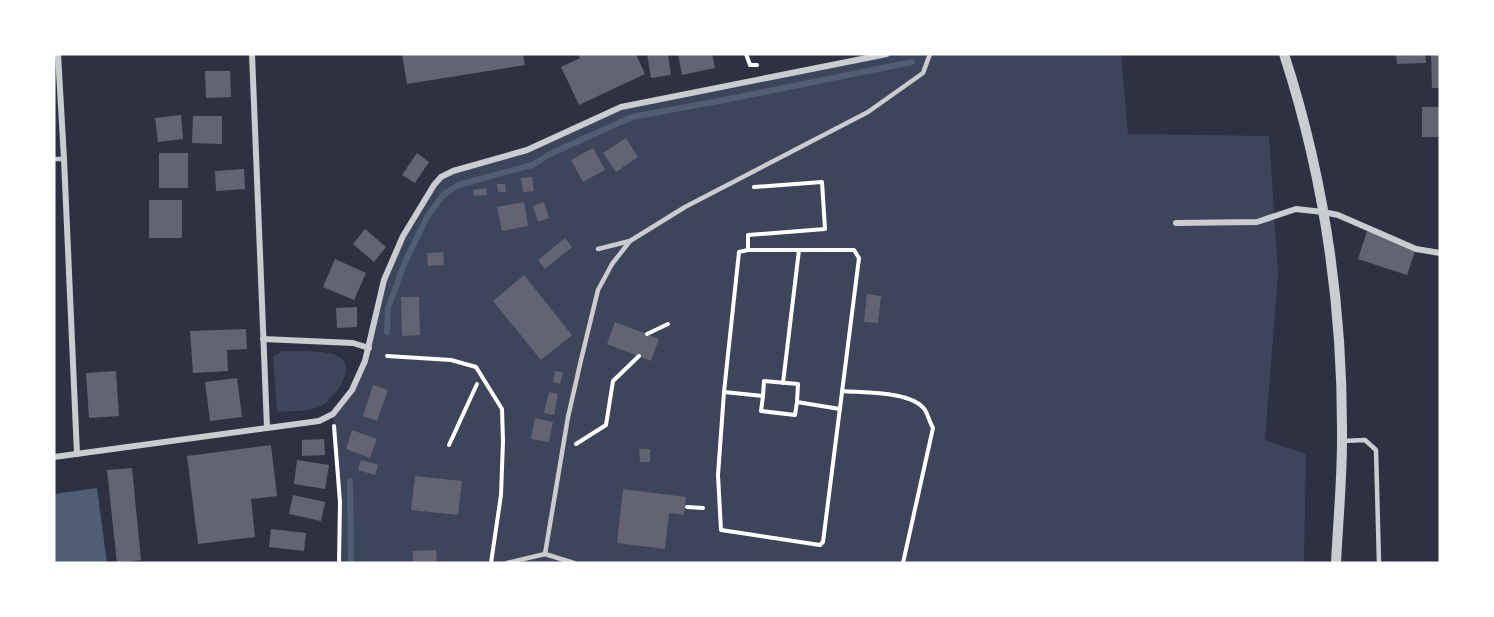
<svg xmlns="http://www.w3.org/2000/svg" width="1494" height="617" viewBox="0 0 1494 617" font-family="'Varela Round',sans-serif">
	<rect width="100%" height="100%" fill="#2d3142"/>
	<g fill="#3c4559">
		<path d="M887 54H1121L1128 134 1269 136 1278 274 1265 440 1306 454 1304 563H339L340 502 333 414 352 390 365 361 384 280 403 236 441 177 527 150 621 107Z"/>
		<path d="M281 351C297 352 329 349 341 358 357 370 331 402 319 407 307 412 290 411 277 412L273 357Z"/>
	</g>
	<path fill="#4f5d75" d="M97 488 107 563H55L54 494Z"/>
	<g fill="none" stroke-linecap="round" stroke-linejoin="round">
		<g stroke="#4f5d75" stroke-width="6">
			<path d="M387 332 388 308 405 262 427 217 443 195 458 185 532 165 552 153 632 117 724 100 912 62"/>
			<path d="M350 481 351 563"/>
		</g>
	</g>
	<g fill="#626471">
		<path d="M402 54H523L525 65 407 84Z"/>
		<path d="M578 54H636L645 74 579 105 561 67 580 58Z"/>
		<path d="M647 54H668L671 75 651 78Z"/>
		<path d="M678 54H712L715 68 682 75Z"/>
		<path d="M1396 54H1425L1426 63 1397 64Z"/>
		<path d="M1431 54H1440V88H1432Z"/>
		<path d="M205 71H230L231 97 206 98Z"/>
		<path d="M1422 107H1440L1439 137H1422Z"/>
		<path d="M181 115 183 139 158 142 155 118Z"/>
		<path d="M193 116H222V144L192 143Z"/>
		<path d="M626 138 638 157 616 172 603 153Z"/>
		<path d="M593 148 605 170 583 182 571 160Z"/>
		<rect x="159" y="153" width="29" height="35"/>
		<path d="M417 153 429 162 415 183 402 175Z"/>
		<path d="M244 169 245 189 216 191 215 171Z"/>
		<path d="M532 177 534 191 523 192 521 178Z"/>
		<path d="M497 184H505L506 192H498Z"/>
		<path d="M486 188 487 195 474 196 473 190Z"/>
		<rect x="149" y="200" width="33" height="38"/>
		<path d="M524 202 528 226 502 231 497 207Z"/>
		<path d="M544 202 549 218 538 222 533 206Z"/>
		<path d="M365 229 386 247 374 262 353 244Z"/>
		<path d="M1367 231 1416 248 1407 275 1358 259Z"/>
		<path d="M565 238 572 247 545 269 538 260Z"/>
		<path d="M443 252 444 265 428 266 427 253Z"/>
		<path d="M335 259 366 273 354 300 323 287Z"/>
		<path d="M524 275 572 335 541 360 493 301Z"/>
		<path d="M867 294 881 296 878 323 864 322Z"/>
		<path d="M401 297H419L420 335 402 336Z"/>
		<path d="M357 307V327L337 328 336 308Z"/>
		<path d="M615 322 659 339 651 361 607 344Z"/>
		<path d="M246 329 247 349 227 350 228 371 193 373 190 331Z"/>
		<path d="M116 371 119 416 89 418 86 373Z"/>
		<path d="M555 371 563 372 560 384 553 382Z"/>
		<path d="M237 378 242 417 210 421 205 382Z"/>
		<path d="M373 385 388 390 377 421 363 416Z"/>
		<path d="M549 392 558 394 554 415 544 413Z"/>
		<path d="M535 418 553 422 549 442 531 439Z"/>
		<path d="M352 430 377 439 370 458 346 449Z"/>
		<path d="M324 439 325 455 302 456V440Z"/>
		<path d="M271 445 277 496 251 499 255 537 198 544 187 456Z"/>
		<path d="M639 449H650V462H640Z"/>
		<path d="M297 460 329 465 325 489 294 484Z"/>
		<path d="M361 460 378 465 375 475 358 470Z"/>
		<path d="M132 468 141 560 117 563 107 470Z"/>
		<path d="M415 476 462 481 458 515 411 510Z"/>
		<path d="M623 489 686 497 684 515 669 513 665 549 617 543Z"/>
		<path d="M293 495 325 502 321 521 289 514Z"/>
		<path d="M271 529 306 533 304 551 269 547Z"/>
		<path d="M436 550 437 563H413V551Z"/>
	</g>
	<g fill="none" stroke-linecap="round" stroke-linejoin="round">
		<g stroke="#fff" stroke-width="4">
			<path d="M746 54 750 65H757"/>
			<path d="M748 250H854L859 258 823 542 820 545 721 530 718 475 724 392 739 252Z"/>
			<path d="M748 250V235L825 229 822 182 754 187"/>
			<path d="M647 334 668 324"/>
			<path d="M387 356 451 360 476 367 502 409 503 441 501 495 491 563"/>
			<path d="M783 383 799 250"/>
			<path d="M842 391C864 393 912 391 925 410 928 415 930 423 933 428L903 563"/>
			<path d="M724 392 763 396 764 381 798 384 797 402 840 409"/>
			<path d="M763 396 761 411 795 415 797 402"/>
			<path d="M334 426 340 502 339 563"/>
			<path d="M576 444 606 425 613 381 639 356"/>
			<path d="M449 445 477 384"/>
			<path d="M687 507 703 508"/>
		</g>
		<g stroke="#caccd0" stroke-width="4.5">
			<path d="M54 159H64"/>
			<path d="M598 249 630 241"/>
			<path d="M1342 441 1365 440 1376 450 1379 563"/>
			<path d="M545 554 568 417 581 360 598 290 612 264 630 241 685 207 868 112 923 73 930 54"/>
			<path d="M507 563 545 554 574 563"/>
		</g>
		<g stroke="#caccd0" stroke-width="6">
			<path d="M58 54 64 159 77 454"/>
			<path d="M252 54 267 428"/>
			<path d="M1176 223 1257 222 1296 209 1323 212 1338 215 1416 249 1440 253"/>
			<path d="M263 339 353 343 369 348"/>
			<path d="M54 457 319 421 333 414 352 390 365 361 384 280 403 236 434 185 441 177 453 171 527 150 621 107 887 54"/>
		</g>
		<path stroke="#caccd0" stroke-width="10" d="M1284 54C1324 177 1343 310 1342 440 1342 481 1338 522 1336 563"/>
	</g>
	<rect width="1494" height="617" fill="none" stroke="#ffffff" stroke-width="111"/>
</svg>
